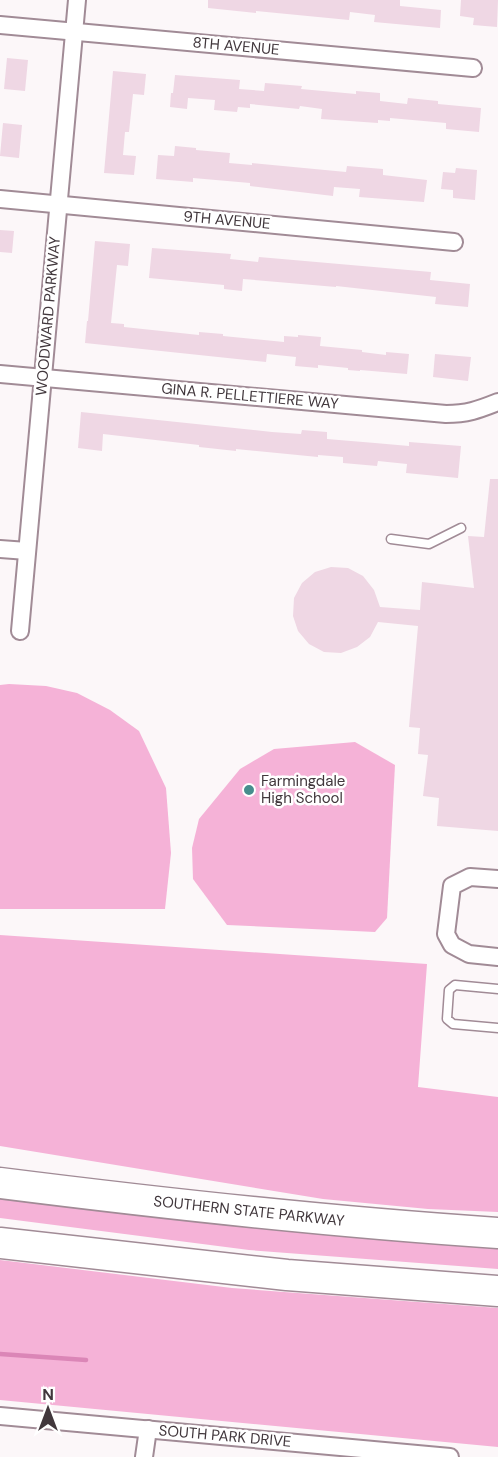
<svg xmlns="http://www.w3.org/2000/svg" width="498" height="1457" viewBox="0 0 498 1457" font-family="'DM Sans',sans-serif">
	<rect width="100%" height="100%" fill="#fcf7f9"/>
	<g fill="#f5b2d7">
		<path d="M9 684 46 686 77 693 110 710 139 731 166 788 171 853 165 909H0V685Z"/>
		<path d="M355 742 395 765 387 918 375 932 227 925 193 879 192 848 199 819 240 769 274 749Z"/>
		<path d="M0 935 427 964 418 1087 498 1097V1212L428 1209 323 1199 0 1146Z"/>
		<path d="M0 1189 498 1240V1269L249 1250 0 1218Z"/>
		<path d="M0 1260 232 1288 498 1308V1447L0 1400Z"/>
	</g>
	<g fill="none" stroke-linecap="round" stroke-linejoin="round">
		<path stroke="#db86b7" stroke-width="4.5" d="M0 1354 86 1360"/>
	</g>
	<g fill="#efd7e4">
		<path d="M208 0H400V6L441 10 440 28 374 22 375 15 350 12 349 20 256 11V13L208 8Z"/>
		<path d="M461 0H498L497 27 473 25 474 18 460 16Z"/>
		<path d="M7 58 28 60 25 91 4 89Z"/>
		<path d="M113 71 146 74 144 95 133 94 129 132H125L123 155 136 156 134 175 104 173Z"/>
		<path d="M175 75 240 80 239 89 264 91 265 83 302 86 301 89 356 94V91L380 93V101L407 104 408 98 438 101V104L481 108 479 132 446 129V123L390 118V121L378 120V123L321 119 322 109 300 106 299 109 250 104V108L238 107 237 112 214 110 215 100 188 98 187 109 170 107 171 93H173Z"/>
		<path d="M3 123 22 125 19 158 0 156Z"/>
		<path d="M175 146 196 148V150L230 153 229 163 252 165V163L346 172 347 166 383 169V175L427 180 424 202 359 197 360 189 334 187 333 196 250 186V183L193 178V182L156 179 158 155 174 156Z"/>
		<path d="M456 168 477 170 475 200 453 198V190L441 189 443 172 455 173Z"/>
		<path d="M0 230 14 231 12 253 0 252Z"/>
		<path d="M95 241 130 244 128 266 117 265 111 323 124 324V327L199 335V332L223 334V336L284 342V336L298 337V335L321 337 320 346 362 350V352L386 355V352L409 354 407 374 360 370V371L348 370V368L318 365V368L295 366 296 357 267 354 266 362 85 343 87 321H88Z"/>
		<path d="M152 248 231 254 230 259 258 262 259 257 431 272 430 280 470 284 468 307 435 304 436 297 336 286V287L243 279 242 291 224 289V285L149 278Z"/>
		<path d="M435 354 471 357 468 381 433 377Z"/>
		<path d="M81 412 272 432 301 434 302 430 327 432V439L375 443 409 446V442L461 446 458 478 406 473 407 464 378 461 377 466 343 463V457L318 455V457L236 449V451L199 447V445L103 434 102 451 78 448Z"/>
		<path d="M490 479H498V831L437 826 439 798 423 796 428 755 418 754 420 728 409 727 418 626 378 622 370 637 357 647 341 653 324 652 309 644 298 631 293 616 294 598 302 583 315 572 331 567 348 568 363 576 374 590 380 607 420 610 422 582 474 588 468 536 484 537Z"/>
	</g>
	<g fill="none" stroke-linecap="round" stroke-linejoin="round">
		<g stroke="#a18b96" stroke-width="11">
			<g id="service">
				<path d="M391 539 429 544 461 528"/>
				<path d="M498 989 455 985 449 990 447 1019 453 1024 498 1028"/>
			</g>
		</g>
		<g stroke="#a18b96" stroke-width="20">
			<g id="minor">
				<path d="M0 25 473 68"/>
				<path d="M0 199 454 242"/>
				<path d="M0 374 446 414C467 414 478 410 498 402"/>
				<path d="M0 549 27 551"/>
				<path d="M20 631 77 0"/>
				<path d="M498 879 470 877 452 886 446 934 452 945 469 954 498 957"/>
				<path d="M0 1416 450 1457"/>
				<path d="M144 1457 148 1429"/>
			</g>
		</g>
		<g stroke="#a18b96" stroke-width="33">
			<g id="motorway">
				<path d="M0 1183C166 1204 331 1222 498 1233"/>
				<path d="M0 1243 287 1275 498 1291"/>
			</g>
		</g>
		<use href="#service" stroke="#fff" stroke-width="8"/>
		<use href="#minor" stroke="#fff" stroke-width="16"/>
		<use href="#motorway" stroke="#fff" stroke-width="30"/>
	</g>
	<circle fill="#468d8d" stroke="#fff" stroke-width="2" cx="249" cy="790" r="6"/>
	<g text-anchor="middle" stroke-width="5" stroke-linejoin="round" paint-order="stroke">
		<g font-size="15" fill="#41373c" stroke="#fff">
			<text transform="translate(236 46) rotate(5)" y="5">8TH AVENUE</text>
			<text transform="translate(227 220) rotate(5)" y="5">9TH AVENUE</text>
			<text transform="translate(48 316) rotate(-85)" y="5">WOODWARD PARKWAY</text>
			<text transform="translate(250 396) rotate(5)" y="5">GINA R. PELLETTIERE WAY</text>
			<text transform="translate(249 1211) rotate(6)" y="5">SOUTHERN STATE PARKWAY</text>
			<text transform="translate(225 1436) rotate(5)" y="5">SOUTH PARK DRIVE</text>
		</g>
		<g font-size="15" fill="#41373c" stroke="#fff" text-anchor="start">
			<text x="261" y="786">Farmingdale<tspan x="261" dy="17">High School</tspan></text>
		</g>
	</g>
	<g transform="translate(48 1409)" stroke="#ffffff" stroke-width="4.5" paint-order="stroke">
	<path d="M0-4.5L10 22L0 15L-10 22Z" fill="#41373c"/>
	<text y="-9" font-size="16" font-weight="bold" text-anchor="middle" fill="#41373c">N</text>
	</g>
</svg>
